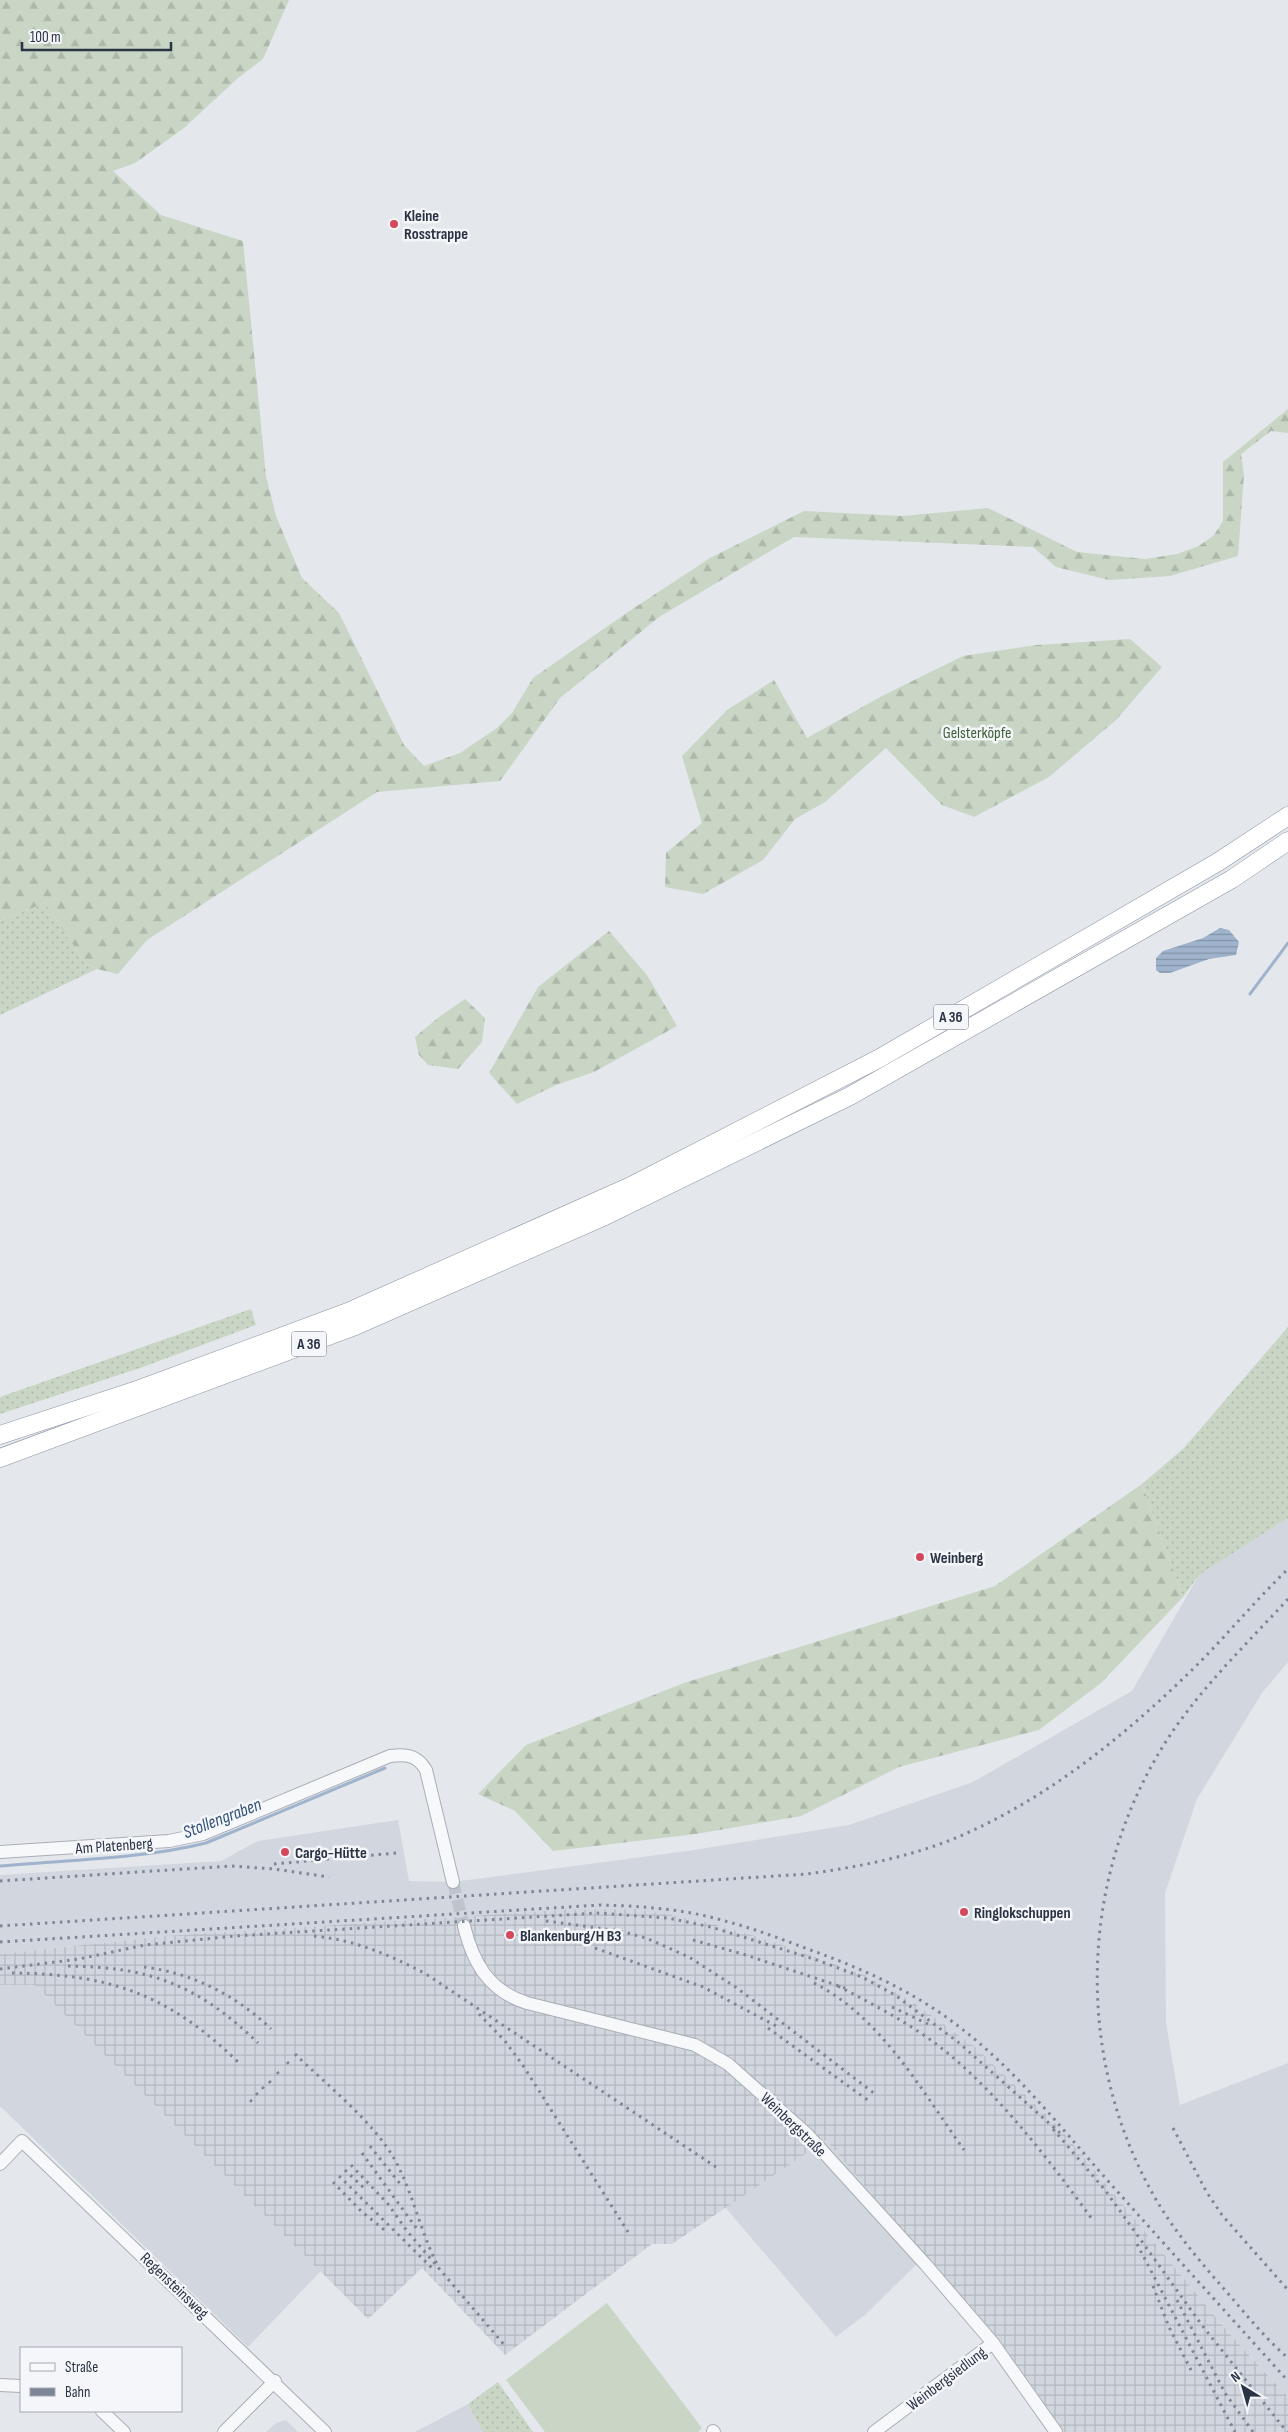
<svg xmlns="http://www.w3.org/2000/svg" width="1288" height="2432" viewBox="0 0 1288 2432" font-family="'Sofia Sans Condensed',sans-serif">
	<defs>
		<pattern id="industrial-grid" width="8" height="8" patternUnits="userSpaceOnUse" patternTransform="scale(1.25)"><rect width="8" height="8" fill="#d2d6de"/><path d="M0 4h8M4 0v8" fill="none" stroke="#b4b8c0"/></pattern>
		<pattern id="grass-dots" width="8" height="8" patternUnits="userSpaceOnUse" patternTransform="scale(1.25)"><rect width="8" height="8" fill="#c9d6c5"/><path d="M2 2h.1M6 6h.1" fill="none" stroke="#adb8ab" stroke-width="1.8" stroke-linecap="round"/></pattern>
		<pattern id="forest-firs" width="22" height="20" patternUnits="userSpaceOnUse" patternTransform="scale(1.25)"><rect width="22" height="20" fill="#c9d6c5"/><path d="M5 1l3.5 6h-7zM16 11l3.5 6h-7z" fill="#adb8ab"/></pattern>
		<pattern id="water-rules" width="6" height="5" patternUnits="userSpaceOnUse" patternTransform="scale(1.25)"><rect width="6" height="5" fill="#9fb4cc"/><path d="M0 2.5h6" fill="none" stroke="#8293a7"/></pattern>
	</defs>
	<rect width="100%" height="100%" fill="#e4e7ec"/>
	<g fill="#d2d6de">
		<path d="M1288 1518V1662L1262 1693 1197 1799 1165 1893 1166 2023 1180 2105 1288 2063V2397L1228 2332 1058 2126 974 2046 913 2002 865 1975 769 1940 703 1921 559 1910 165 1936 0 1954V1875L221 1861 258 1841 398 1820 409 1881 453 1882 687 1851 849 1825 973 1782 1132 1691 1199 1575Z"/>
		<path d="M0 1985H35L321 2271 248 2347 0 2106Z"/>
		<path d="M826 2140 924 2257 866 2314 836 2337 725 2207Z"/>
		<path d="M468 2404 483 2432H415Z"/>
		<path d="M286 2420 298 2432H266L276 2423Z"/>
	</g>
	<path fill="url(#industrial-grid)" d="M636 1909 703 1921 769 1940 865 1975 913 2002 974 2046 1058 2126 1228 2332 1288 2397V2432H1060L998 2338 924 2257 826 2140 672 2244H652L505 2355 422 2268 368 2319 35 1985H0V1954L165 1936 559 1910Z"/>
	<g fill="url(#grass-dots)">
		<path d="M45 903 85 963 97 969 0 1015V921Z"/>
		<path d="M251 1309 256 1325 140 1368 0 1414V1397Z"/>
		<path d="M1288 1327V1518L1199 1575 1183 1597 1142 1484 1184 1448Z"/>
		<path d="M498 2382 533 2432H483L468 2404Z"/>
	</g>
	<g fill="url(#forest-firs)">
		<path d="M0 0H289L263 59 238 78 184 128 135 163 113 171 161 215 243 241 266 476 276 516 302 578 339 613 404 745 424 766 460 753 497 728 512 713 533 678 628 612 710 558 804 511 903 516 988 508 1077 552 1145 559 1177 554 1199 546 1214 535 1223 521V462L1288 409V433L1271 431 1241 454 1244 475 1238 556 1170 576 1109 580 1056 567 1033 547 794 537 659 617 560 698 500 781 377 792 147 940 118 974 97 969 85 963 45 903 0 921Z"/>
		<path d="M1130 639 1162 667 1116 720 1049 777 974 817 942 805 886 748 825 802 795 819 763 860 703 894 665 887 666 853 702 823 682 756 727 710 774 680 807 738 882 696 963 656 1037 645Z"/>
		<path d="M609 931 647 975 677 1026 594 1072 556 1085 517 1104 489 1073 538 987Z"/>
		<path d="M465 999 485 1018 482 1042 458 1069 428 1065 419 1055 415 1037 439 1017Z"/>
		<path d="M1142 1484 1183 1597 1101 1683 1039 1730 899 1767 801 1816 696 1834 553 1851 515 1811 478 1794 526 1745 684 1683 995 1586Z"/>
	</g>
	<path fill="#c9d6c5" d="M607 2303 702 2428 698 2432H545L506 2380Z"/>
	<path fill="url(#water-rules)" d="M1220 928 1229 930 1239 942 1236 955 1209 959 1170 973H1160L1156 970V958L1163 951 1203 938Z"/>
	<g fill="none" stroke-linecap="round" stroke-linejoin="round">
		<g stroke="#9fb4cc" stroke-width="3">
			<path d="M1250 994 1288 943"/>
			<path d="M0 1866C66 1860 142 1859 206 1843L385 1768"/>
		</g>
		<path stroke="#bfc3cb" stroke-width="12" stroke-dasharray="12 6" stroke-linecap="butt" d="M453 1882 464 1926"/>
		<g stroke="#a9aeb7" stroke-width="14">
			<g id="minor">
				<path d="M0 1852 169 1841 203 1834 390 1756C407 1754 417 1755 426 1770L453 1882"/>
				<path d="M464 1926C473 1963 489 1991 527 2003L695 2045 728 2064 807 2134 926 2265 993 2343 1056 2432"/>
				<path d="M0 2164 22 2141 325 2432"/>
				<path d="M0 2385 21 2386"/>
				<path d="M102 2411 124 2432"/>
				<path d="M713 2431 714 2432"/>
				<path d="M224 2432 275 2381"/>
				<path d="M874 2432 993 2343"/>
			</g>
		</g>
		<g stroke="#8b94a3" stroke-width="19">
			<g id="highway">
				<path d="M0 1435 140 1389 348 1312 631 1186 880 1058 1218 862 1288 816"/>
				<path d="M0 1458 355 1326 605 1216 850 1096 1232 879 1288 841"/>
			</g>
		</g>
		<use href="#minor" stroke="#f7f8fa" stroke-width="12"/>
		<use href="#highway" stroke="#fff" stroke-width="18"/>
		<g stroke="#7d8696" stroke-width="3" stroke-dasharray="2.5 5" stroke-linecap="butt">
			<path d="M1288 1599C1242 1649 1190 1698 1156 1758 1079 1891 1077 2061 1154 2196 1175 2233 1203 2265 1231 2297 1249 2318 1267 2340 1288 2358"/>
			<path d="M274 1864 396 1853"/>
			<path d="M0 1881 231 1866 274 1869 329 1877"/>
			<path d="M546 1921 620 1931 646 1938 689 1957 737 1988 875 2094"/>
			<path d="M0 1926 807 1874C858 1867 910 1857 958 1837 1051 1797 1131 1731 1202 1660 1231 1630 1258 1598 1288 1569"/>
			<path d="M314 1936C355 1940 390 1955 426 1974L716 2167"/>
			<path d="M693 1940 746 1955 845 1988"/>
			<path d="M0 1942 600 1905C641 1906 685 1909 725 1921 756 1929 786 1941 816 1952 868 1971 918 1994 962 2029 1015 2070 1057 2123 1101 2173 1163 2243 1226 2312 1288 2381"/>
			<path d="M595 1948 703 1987 780 2028"/>
			<path d="M68 1966C151 1967 198 1985 258 2043"/>
			<path d="M144 1967C192 1973 236 1995 271 2029"/>
			<path d="M0 1969 79 1959 145 1945 235 1936 596 1913 668 1918 711 1927 817 1960 862 1977 895 1995 958 2042 1060 2133"/>
			<path d="M12 1973C110 1974 168 1994 238 2062"/>
			<path d="M814 1983C881 2017 922 2091 964 2150"/>
			<path d="M838 1986C880 2008 921 2029 957 2061 1009 2107 1051 2163 1092 2219"/>
			<path d="M892 2007 928 2024"/>
			<path d="M479 2014 505 2041 524 2067 628 2232"/>
			<path d="M768 2028 869 2101"/>
			<path d="M295 2054C327 2085 376 2124 396 2162 414 2196 421 2234 439 2268"/>
			<path d="M287 2062 292 2067"/>
			<path d="M277 2072 282 2077"/>
			<path d="M269 2081 273 2086"/>
			<path d="M262 2087 267 2092"/>
			<path d="M256 2093 261 2098"/>
			<path d="M250 2100 255 2104"/>
			<path d="M1173 2128 1206 2191 1222 2215 1288 2290"/>
			<path d="M1053 2129 1105 2190 1201 2324 1287 2432"/>
			<path d="M370 2146 401 2185"/>
			<path d="M362 2153 417 2229"/>
			<path d="M351 2165 388 2204 407 2231 506 2347"/>
			<path d="M345 2170 366 2190"/>
			<path d="M339 2176 432 2268"/>
			<path d="M333 2182 361 2211 388 2233"/>
			<path d="M1137 2244 1235 2432"/>
			<path d="M1153 2286 1169 2327 1192 2372"/>
			<path d="M1177 2300 1225 2393 1253 2432"/>
		</g>
	</g>
	<g fill="#d1495b" stroke="#f4f6f9" stroke-width="2">
		<circle cx="394" cy="224" r="5"/>
		<circle cx="920" cy="1557" r="5"/>
		<circle cx="285" cy="1852" r="5"/>
		<circle cx="964" cy="1912" r="5"/>
		<circle cx="510" cy="1935" r="5"/>
	</g>
	<g text-anchor="middle" stroke-width="5" stroke-linejoin="round" paint-order="stroke">
		<g fill="#f4f6f9" stroke="#676e7b" stroke-width="1">
			<rect x="933.5" y="1004.5" width="35" height="25" rx="4"/>
			<rect x="291.5" y="1331.5" width="35" height="25" rx="4"/>
		</g>
		<g font-size="15" font-weight="bold" fill="#2b3445">
			<text x="951" y="1022">A 36</text>
			<text x="309" y="1349">A 36</text>
		</g>
		<g font-size="16" font-weight="bold" fill="#2b3445" stroke="#f4f6f9" text-anchor="start">
			<text x="404" y="221">Kleine<tspan x="404" dy="18">Rosstrappe</tspan></text>
			<text x="930" y="1563">Weinberg</text>
			<text x="295" y="1858">Cargo-Hütte</text>
			<text x="974" y="1918">Ringlokschuppen</text>
			<text x="520" y="1941">Blankenburg/H B3</text>
		</g>
		<g font-size="16" fill="#3f6138" stroke="#f4f6f9">
			<text x="977" y="738">Gelsterköpfe</text>
		</g>
		<g font-size="16" fill="#2b3445" stroke="#f4f6f9">
			<text transform="translate(114 1845) rotate(-4)" y="6">Am Platenberg</text>
			<text transform="translate(794 2124) rotate(44)" y="6">Weinbergstraße</text>
			<text transform="translate(175 2285) rotate(44)" y="6">Regensteinsweg</text>
			<text transform="translate(946 2378) rotate(-37)" y="6">Weinbergsiedlung</text>
		</g>
		<g font-size="18" font-style="italic" fill="#34527a" stroke="#f4f6f9">
			<text transform="translate(222 1818) rotate(-21)" y="6">Stollengraben</text>
		</g>
	</g>
	<rect x="20" y="2347" width="162" height="65" fill="#f4f6f9" stroke="#a4a8b1"/>
	<rect x="30" y="2363" width="25" height="8" fill="#f7f8fa" stroke="#a4a8b1"/>
	<text x="65" y="2372" font-size="15" fill="#2b3445">Straße</text>
	<rect x="30" y="2388" width="25" height="8" fill="#7d8696" stroke="#a4a8b1"/>
	<text x="65" y="2397" font-size="15" fill="#2b3445">Bahn</text>
	<g transform="translate(1243 2387) rotate(323)" stroke="#f4f6f9" stroke-width="4" paint-order="stroke">
	<path d="M0-4L9 19L0 12L-9 19Z" fill="#2b3445"/>
	<text y="-8" font-size="14" font-weight="bold" text-anchor="middle" fill="#2b3445">N</text>
	</g>
	<path d="M22 42v8h149v-8" fill="none" stroke="#2b3445" stroke-width="2.5"/>
	<text x="30" y="42" font-size="15" fill="#2b3445" stroke="#f4f6f9" stroke-width="4" paint-order="stroke">100 m</text>
</svg>
